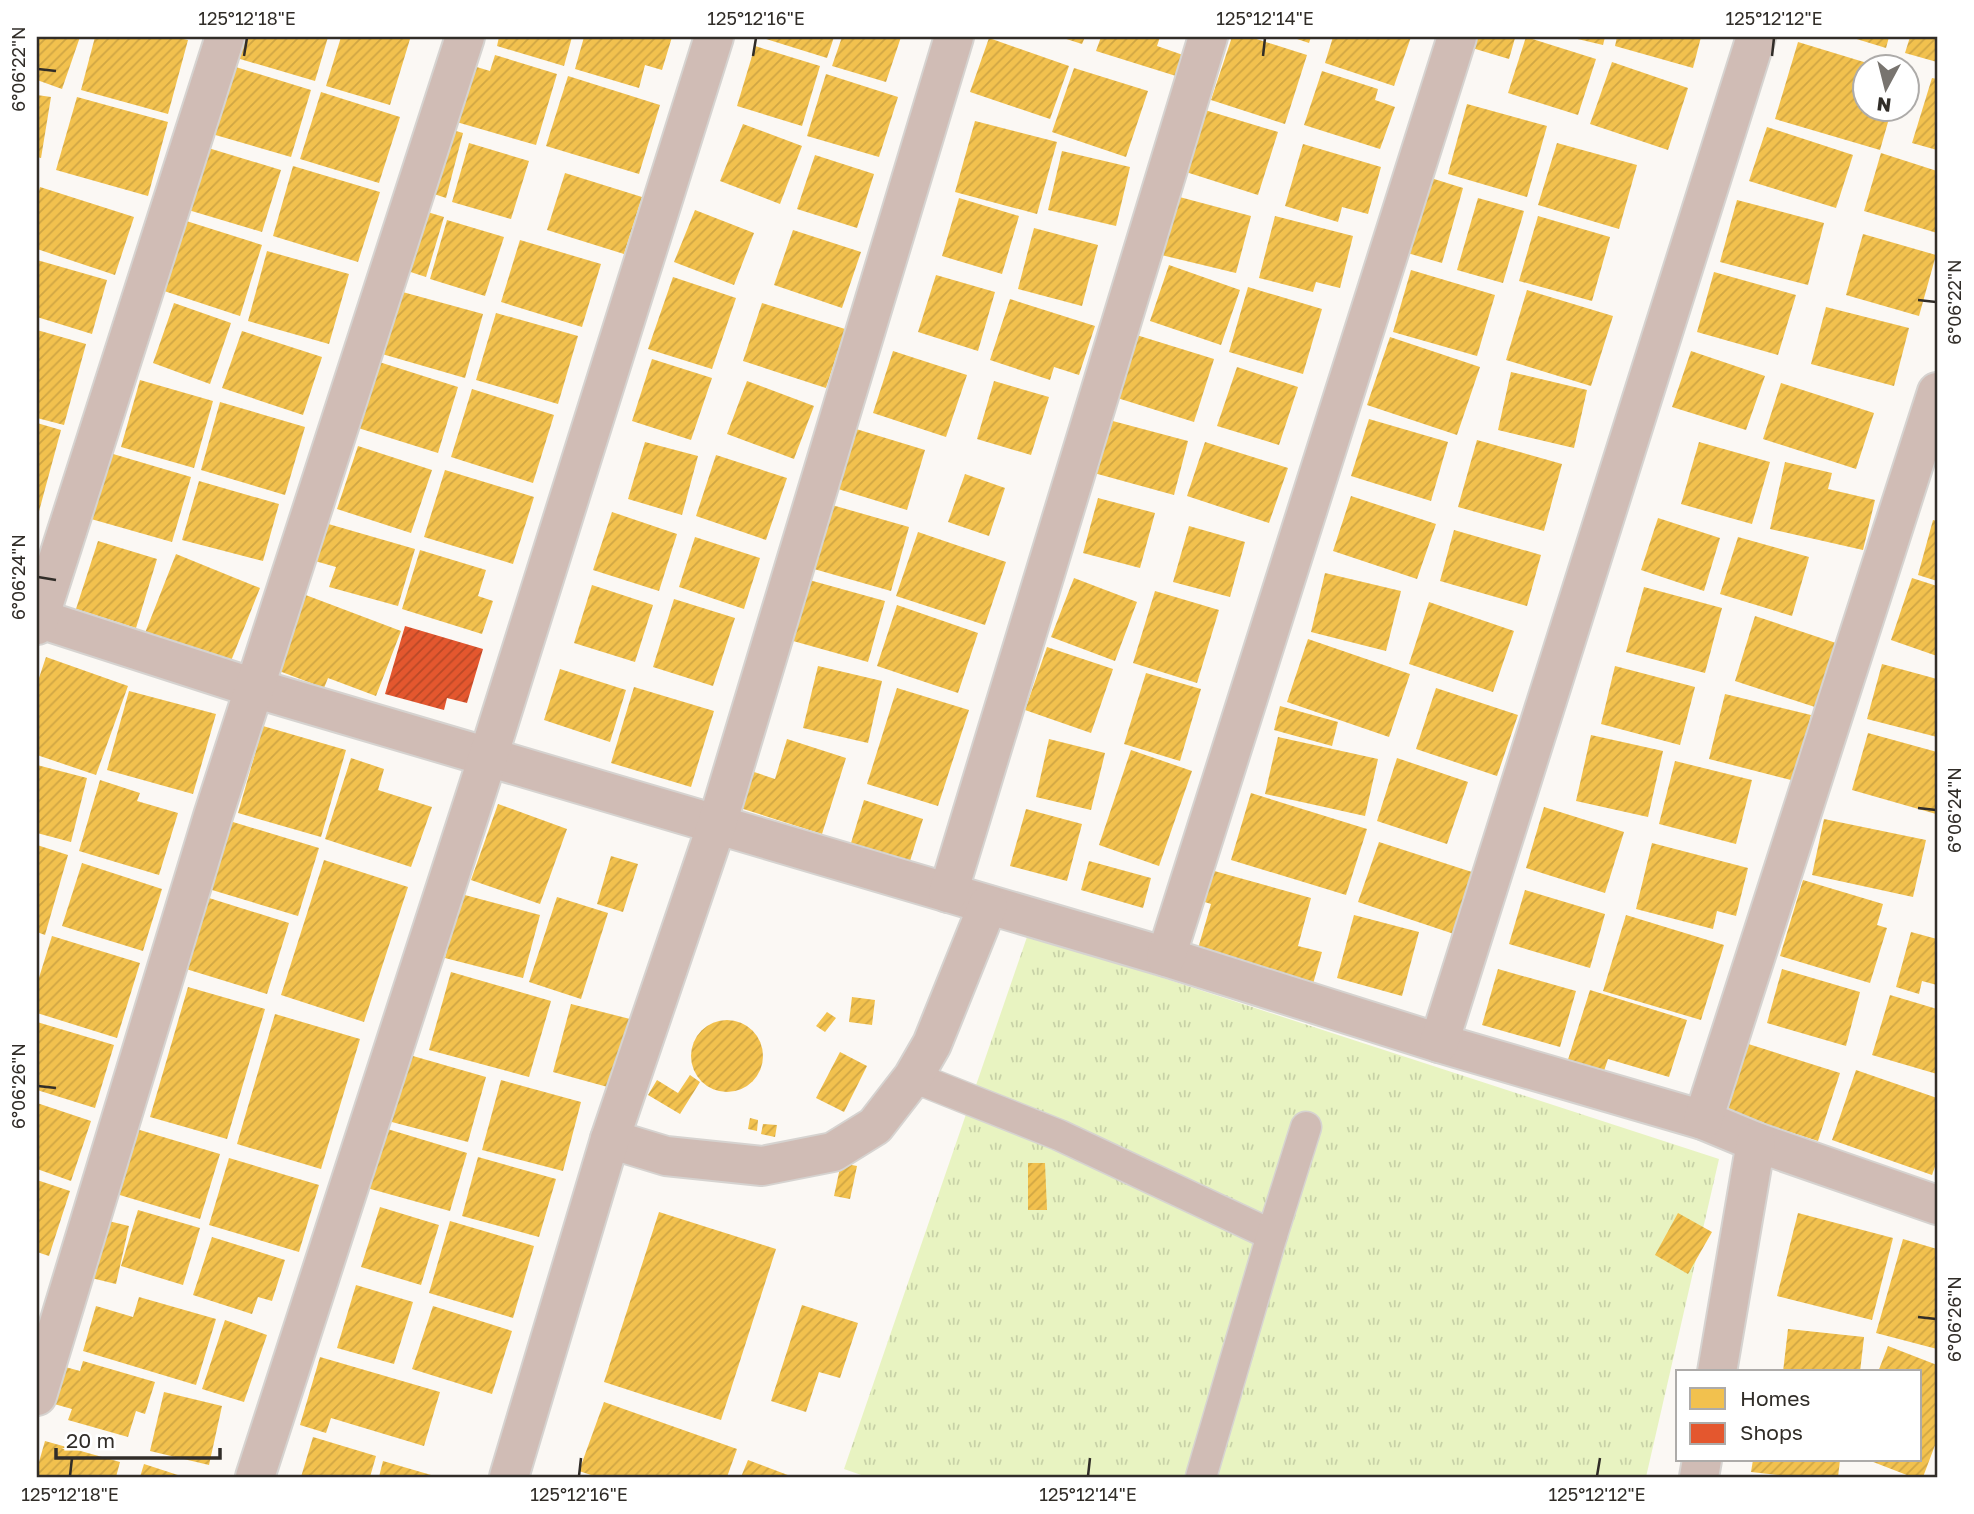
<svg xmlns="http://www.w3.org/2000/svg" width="1974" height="1514" viewBox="0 0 1974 1514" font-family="'Golos Text',sans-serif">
	<defs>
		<pattern id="park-tufts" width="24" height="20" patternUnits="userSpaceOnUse" patternTransform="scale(1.75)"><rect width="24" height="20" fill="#e8f3c1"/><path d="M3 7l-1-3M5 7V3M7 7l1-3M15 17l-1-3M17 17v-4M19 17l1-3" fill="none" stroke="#c7d1a6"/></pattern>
		<pattern id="homes-hatch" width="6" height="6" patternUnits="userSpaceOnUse" patternTransform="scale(1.75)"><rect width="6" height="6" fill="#f2c14e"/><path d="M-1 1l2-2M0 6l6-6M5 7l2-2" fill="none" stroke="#d0a644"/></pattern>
		<pattern id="shops-hatch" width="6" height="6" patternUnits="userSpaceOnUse" patternTransform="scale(1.75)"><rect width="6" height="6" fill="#e4572e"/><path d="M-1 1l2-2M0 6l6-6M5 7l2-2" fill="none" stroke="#b94827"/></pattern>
	</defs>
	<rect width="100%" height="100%" fill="#fbf8f4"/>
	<path fill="url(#park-tufts)" d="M1028 934 1719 1159 1646 1477H867L844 1469Z"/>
	<g fill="url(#homes-hatch)">
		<path d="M37 37H80L62 89 37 80Z"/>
		<path d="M95 37H174L188 40 168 114 81 90Z"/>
		<path d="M235 37H328L315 81 230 56Z"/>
		<path d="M341 37H401L410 39 390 105 326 86Z"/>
		<path d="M499 37H572L564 66 497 46Z"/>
		<path d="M584 37H672L662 70 645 65 639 88 575 69Z"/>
		<path d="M760 37H834L827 58Z"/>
		<path d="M842 37H901L886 82 832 66Z"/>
		<path d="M1060 37H1085L1082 44Z"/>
		<path d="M1101 37H1160L1157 46 1183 55 1176 76 1096 51Z"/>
		<path d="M1232 37H1250L1307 55 1285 124 1211 100Z"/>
		<path d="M1291 37H1311L1309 43Z"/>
		<path d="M1333 37H1411L1394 86 1325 63Z"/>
		<path d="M1464 37H1512L1515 38 1509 59 1462 45Z"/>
		<path d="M1526 37 1596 59 1578 115 1508 93Z"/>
		<path d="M1569 37H1605L1603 45Z"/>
		<path d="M1617 37H1701L1693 68 1615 46Z"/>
		<path d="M1850 37H1889L1886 48Z"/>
		<path d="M1910 37H1937V62L1905 53Z"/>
		<path d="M989 38 1069 66 1050 119 970 92Z"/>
		<path d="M1798 42 1877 66H1866V108H1892L1880 150 1775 119Z"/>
		<path d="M755 46 820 66 802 126 737 106Z"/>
		<path d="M495 55 557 74 536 145 453 121 470 65 490 71Z"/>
		<path d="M1612 62 1688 88 1668 150 1590 124Z"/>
		<path d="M226 64 311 90 291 157 205 132Z"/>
		<path d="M1074 68 1148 91 1126 157 1052 132Z"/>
		<path d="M1322 71 1378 89 1375 100 1395 107 1380 149 1304 125Z"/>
		<path d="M826 74 898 97 879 157 807 136Z"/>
		<path d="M568 76 660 105 639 174 546 146Z"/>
		<path d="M1932 78 1937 79V150L1912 143Z"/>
		<path d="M321 92 400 117 379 183 300 159Z"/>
		<path d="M37 95 51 97 41 158 37 157Z"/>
		<path d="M77 97 168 122 148 196 56 170Z"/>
		<path d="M1467 104 1547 126 1527 197 1448 174Z"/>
		<path d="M1205 110 1278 132 1258 195 1186 172Z"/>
		<path d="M975 121 1057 142 1037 214 955 192Z"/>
		<path d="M743 124 802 146 780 204 720 181Z"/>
		<path d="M442 127 463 133 446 198 425 191Z"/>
		<path d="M1767 127 1853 155 1836 208 1749 181Z"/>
		<path d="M469 143 529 161 511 219 452 202Z"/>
		<path d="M1557 143 1637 165 1619 229 1538 205Z"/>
		<path d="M1303 144 1381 167 1368 214 1342 207 1338 222 1285 206Z"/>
		<path d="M205 147 281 170 262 232 185 209Z"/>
		<path d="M1062 151 1130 167 1116 226 1048 210Z"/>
		<path d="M1881 153 1937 171V233L1864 211Z"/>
		<path d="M815 155 874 174 857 228 797 209Z"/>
		<path d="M293 166 380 192 358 262 273 236Z"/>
		<path d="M565 173 642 197 624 254 547 230Z"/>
		<path d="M1418 174 1463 188 1442 263 1397 250Z"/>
		<path d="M40 187 134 217 115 275 37 249V199Z"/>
		<path d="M1172 195 1251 216 1236 273 1157 254Z"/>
		<path d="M959 198 1019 216 1002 274 942 256Z"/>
		<path d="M1478 198 1524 211 1503 283 1457 270Z"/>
		<path d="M1737 200 1824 223 1808 285 1720 262Z"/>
		<path d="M414 208 444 217 426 277 395 267Z"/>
		<path d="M695 210 754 233 734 285 674 262Z"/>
		<path d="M1275 216 1353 236 1340 288 1316 282 1313 292 1259 278Z"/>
		<path d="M1538 216 1610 237 1592 301 1519 281Z"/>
		<path d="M180 219 262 245 240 316 158 289Z"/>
		<path d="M447 220 504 237 485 296 430 279Z"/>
		<path d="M1034 228 1098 245 1082 306 1018 289Z"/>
		<path d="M793 230 861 252 842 308 774 285Z"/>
		<path d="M1863 234 1936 255 1919 316 1846 295Z"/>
		<path d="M520 240 601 264 582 327 501 302Z"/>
		<path d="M267 251 349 274 329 344 248 321Z"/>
		<path d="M37 260 107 280 92 334 37 317Z"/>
		<path d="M1169 265 1240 290 1221 345 1150 321Z"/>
		<path d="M1411 270 1495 295 1477 356 1393 332Z"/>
		<path d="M1714 272 1796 295 1778 355 1697 332Z"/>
		<path d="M936 275 995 292 978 351 918 332Z"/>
		<path d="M673 277 736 298 712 369 648 349Z"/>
		<path d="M1248 287 1322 309 1303 374 1229 352Z"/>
		<path d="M1527 290 1613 316 1591 386 1506 360Z"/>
		<path d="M399 291 483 314 465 378 382 354Z"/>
		<path d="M1010 299 1095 326 1079 375 1054 367 1050 380 990 360Z"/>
		<path d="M174 303 231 323 210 384 153 363Z"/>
		<path d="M762 303 845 329 826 388 743 361Z"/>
		<path d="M1826 307 1909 328 1894 386 1811 364Z"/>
		<path d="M496 313 578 336 558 404 476 380Z"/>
		<path d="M37 330 86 344 64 425 37 418Z"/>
		<path d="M242 331 322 357 303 415 222 388Z"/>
		<path d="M1130 333 1214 359 1194 422 1111 396Z"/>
		<path d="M1390 337 1480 367 1457 435 1367 405Z"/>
		<path d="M893 351 967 375 946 437 873 413Z"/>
		<path d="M1691 351 1765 376 1746 430 1672 407Z"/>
		<path d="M652 359 712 378 691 440 632 421Z"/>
		<path d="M376 361 458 387 438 453 355 427Z"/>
		<path d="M1237 367 1298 387 1279 445 1217 426Z"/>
		<path d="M1511 372 1587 390 1574 448 1498 430Z"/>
		<path d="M140 380 213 401 194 468 121 447Z"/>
		<path d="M747 381 814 406 794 459 727 434Z"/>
		<path d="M994 381 1049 397 1031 455 977 439Z"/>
		<path d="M1781 383 1874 413 1856 469 1763 439Z"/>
		<path d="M472 389 554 415 533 483 451 457Z"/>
		<path d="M220 402 305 427 285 495 201 470Z"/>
		<path d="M1369 419 1448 442 1431 501 1351 476Z"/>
		<path d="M1109 420 1188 441 1174 495 1094 473Z"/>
		<path d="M37 423 61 430 38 515H37Z"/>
		<path d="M856 429 925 450 907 510 838 489Z"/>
		<path d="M1477 440 1562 464 1544 531 1458 507Z"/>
		<path d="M645 442 698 456 682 515 628 499Z"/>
		<path d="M1205 442 1288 468 1269 523 1187 496Z"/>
		<path d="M1699 442 1770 462 1752 524 1681 504Z"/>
		<path d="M358 446 432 470 411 533 337 509Z"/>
		<path d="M103 451 191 477 172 542 84 517Z"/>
		<path d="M716 455 787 478 766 540 696 516Z"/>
		<path d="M1785 462 1832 473 1828 489 1875 500 1863 550 1770 529Z"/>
		<path d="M445 470 534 497 513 564 424 537Z"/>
		<path d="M965 474 1005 488 989 536 948 522Z"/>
		<path d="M199 481 279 504 263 561 182 540Z"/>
		<path d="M1351 496 1436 524 1417 579 1333 551Z"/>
		<path d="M1098 498 1155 513 1140 568 1083 553Z"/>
		<path d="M825 503 909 527 891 591 807 567Z"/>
		<path d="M612 512 677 534 659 591 593 570Z"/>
		<path d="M1658 518 1720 538 1704 591 1641 570Z"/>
		<path d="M1933 520 1937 521V581L1918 575Z"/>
		<path d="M325 523 415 549 398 606 329 587 336 567 315 561Z"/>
		<path d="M1189 526 1245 542 1230 597 1173 582Z"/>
		<path d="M1454 530 1541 555 1527 606 1440 581Z"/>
		<path d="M918 532 1006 562 985 625 896 596Z"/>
		<path d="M695 537 760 558 744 609 679 587Z"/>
		<path d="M1738 537 1809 557 1792 616 1720 594Z"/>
		<path d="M98 541 157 559 136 628 76 609Z"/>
		<path d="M420 550 486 570 478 596 493 601 482 634 402 609Z"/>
		<path d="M176 554 260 588 229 666 145 633Z"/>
		<path d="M1325 573 1401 591 1386 651 1311 632Z"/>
		<path d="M802 578 885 601 868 662 786 639Z"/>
		<path d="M1074 578 1137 602 1115 661 1051 637Z"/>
		<path d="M1912 578 1937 586V656L1891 640Z"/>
		<path d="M592 585 653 605 635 662 574 643Z"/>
		<path d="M1644 587 1722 608 1705 673 1626 652Z"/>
		<path d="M1155 591 1219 610 1197 683 1133 663Z"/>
		<path d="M303 594 401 631 376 696 328 678 324 688 274 669Z"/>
		<path d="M674 599 735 618 713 686 653 667Z"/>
		<path d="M1429 602 1514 631 1493 692 1409 664Z"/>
		<path d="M897 605 978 633 958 693 877 666Z"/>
		<path d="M1755 616 1839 644 1818 708 1735 681Z"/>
		<path d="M1308 639 1410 674 1389 737 1287 702Z"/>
		<path d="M1047 647 1113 669 1091 733 1025 710Z"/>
		<path d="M46 657 128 686 96 775 37 755V684Z"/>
		<path d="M1882 664 1937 679V737L1867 719Z"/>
		<path d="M818 666 882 681 868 743 803 728Z"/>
		<path d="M1615 666 1695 687 1680 745 1601 724Z"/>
		<path d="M560 669 626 690 610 742 544 720Z"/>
		<path d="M1146 673 1201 689 1180 761 1124 744Z"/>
		<path d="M634 687 714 711 691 787 611 763Z"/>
		<path d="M897 688 969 710 938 806 867 784Z"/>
		<path d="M1436 688 1518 715 1497 776 1416 749Z"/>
		<path d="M129 691 216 714 193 794 107 770Z"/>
		<path d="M1725 694 1811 715 1795 781 1709 759Z"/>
		<path d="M1280 706 1338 722 1332 746 1274 730Z"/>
		<path d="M263 726 346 750 321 837 238 813Z"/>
		<path d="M1868 733 1937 752 1936 814 1852 790Z"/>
		<path d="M1591 735 1663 751 1648 817 1576 801Z"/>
		<path d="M1278 737 1378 759 1365 816 1265 794Z"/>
		<path d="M787 739 846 758 822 834 737 807 748 770 775 779Z"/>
		<path d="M1049 739 1105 753 1091 810 1036 797Z"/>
		<path d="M1131 750 1192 771 1159 866 1099 845Z"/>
		<path d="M351 758 384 769 378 790 432 807 411 867 325 839Z"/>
		<path d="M1397 758 1468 782 1447 844 1377 821Z"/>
		<path d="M1675 761 1752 780 1736 844 1659 824Z"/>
		<path d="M37 765 87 778 71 842 37 833Z"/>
		<path d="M100 780 140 793 137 801 178 813 159 875 79 851Z"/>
		<path d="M1251 793 1367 829 1346 895 1231 860Z"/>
		<path d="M864 800 923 819 910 861 851 843Z"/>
		<path d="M498 804 567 829 540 904 471 880Z"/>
		<path d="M1544 807 1624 832 1605 893 1526 868Z"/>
		<path d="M1026 809 1082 824 1067 881 1010 866Z"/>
		<path d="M223 819 319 848 298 916 202 887Z"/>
		<path d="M1824 819 1926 840 1913 897 1812 875Z"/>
		<path d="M1379 842 1475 873 1454 934 1358 902Z"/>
		<path d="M1652 843 1748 868 1736 916 1717 911 1713 929 1636 909Z"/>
		<path d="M37 845 68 855 45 935 37 932Z"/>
		<path d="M611 856 638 864 623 912 597 904Z"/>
		<path d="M324 860 408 887 364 1022 281 995Z"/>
		<path d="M1089 861 1151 878 1143 908 1081 890Z"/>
		<path d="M82 863 162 889 143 951 62 926Z"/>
		<path d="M1200 867 1311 898 1298 946 1322 952 1313 984 1197 952 1211 904 1192 898Z"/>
		<path d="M1803 880 1883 904 1877 925 1887 928 1870 983 1780 956Z"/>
		<path d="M1525 890 1605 914 1590 968 1509 944Z"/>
		<path d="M461 894 540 915 523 978 445 958Z"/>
		<path d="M557 897 608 913 581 999 529 982Z"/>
		<path d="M209 898 289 923 267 994 186 969Z"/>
		<path d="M1354 915 1419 932 1402 996 1337 978Z"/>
		<path d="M1626 915 1724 945 1701 1020 1603 991Z"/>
		<path d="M1911 932 1937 939V985L1922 981 1919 994 1896 987Z"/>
		<path d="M52 936 140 963 117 1038 37 1013V984Z"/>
		<path d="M1498 969 1576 991 1560 1047 1482 1025Z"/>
		<path d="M1782 969 1860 992 1846 1046 1767 1023Z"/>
		<path d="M451 972 551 1001 529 1077 429 1050Z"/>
		<path d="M188 987 265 1009 227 1139 150 1117Z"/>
		<path d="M1590 990 1687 1020 1669 1077 1608 1059 1602 1077 1566 1066Z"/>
		<path d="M1890 995 1937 1009V1074L1872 1055Z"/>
		<path d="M852 997 875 1000 872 1025 849 1022Z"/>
		<path d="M571 1004 634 1020 615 1089 553 1072Z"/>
		<path d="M827 1012 836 1018 825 1032 816 1026Z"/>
		<path d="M275 1014 360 1039 321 1169 237 1144Z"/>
		<circle cx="727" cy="1056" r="36"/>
		<path d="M37 1022 114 1045 95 1108 37 1090Z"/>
		<path d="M1742 1042 1840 1073 1818 1141 1720 1110Z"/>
		<path d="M840 1052 867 1066 844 1112 816 1098Z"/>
		<path d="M406 1054 486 1077 468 1142 388 1121Z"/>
		<path d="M1856 1070 1937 1098V1161L1932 1175 1832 1140Z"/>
		<path d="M690 1075 700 1082 680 1114 648 1095 657 1080 678 1093Z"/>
		<path d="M501 1080 581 1102 563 1171 482 1150Z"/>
		<path d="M37 1103 91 1121 71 1181 37 1169Z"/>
		<path d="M750 1118 758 1120 757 1131 748 1129Z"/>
		<path d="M763 1124 777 1125 775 1137 761 1134Z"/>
		<path d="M133 1128 220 1154 200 1219 113 1193Z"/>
		<path d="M384 1128 467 1153 450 1211 367 1188Z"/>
		<path d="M478 1157 556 1179 539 1237 462 1216Z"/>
		<path d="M229 1158 319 1185 299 1252 209 1225Z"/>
		<path d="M841 1163 857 1166 850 1199 834 1196Z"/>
		<path d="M1028 1163H1045L1047 1210H1028Z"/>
		<path d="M37 1180 70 1191 49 1256 37 1252Z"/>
		<path d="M380 1207 439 1225 421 1285 361 1267Z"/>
		<path d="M138 1210 200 1228 183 1285 121 1266Z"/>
		<path d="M659 1212 776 1249 721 1420 604 1382Z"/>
		<path d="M1678 1213 1712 1232 1688 1274 1655 1255Z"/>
		<path d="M1798 1213 1893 1238 1872 1320 1777 1296Z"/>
		<path d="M96 1218 129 1226 116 1284 83 1276Z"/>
		<path d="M450 1221 534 1246 513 1318 429 1293Z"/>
		<path d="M212 1237 285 1260 272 1301 258 1297 252 1314 193 1295Z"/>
		<path d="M1903 1239 1937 1249V1349L1876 1333Z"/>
		<path d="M356 1285 413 1302 394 1364 337 1348Z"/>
		<path d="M139 1297 216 1319 196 1385 83 1351 96 1306 133 1317Z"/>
		<path d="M802 1305 858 1323 840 1378 819 1372 806 1412 771 1401Z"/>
		<path d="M433 1306 512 1331 492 1394 412 1369Z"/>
		<path d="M225 1320 267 1335 244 1402 202 1389Z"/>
		<path d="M1788 1329 1864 1337 1860 1372H1783Z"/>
		<path d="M1888 1346 1937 1365V1440L1923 1477H1912L1868 1460H1920V1372H1878Z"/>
		<path d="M320 1357 440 1392 424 1446 331 1418 326 1433 300 1425Z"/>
		<path d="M83 1361 155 1382 145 1414 136 1411 128 1437 68 1420 72 1409 47 1402 58 1365 80 1371Z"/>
		<path d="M164 1392 222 1406 209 1465 150 1451Z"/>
		<path d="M604 1402 737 1449 727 1477H597L579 1471Z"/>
		<path d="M313 1437 376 1456 370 1477H301Z"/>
		<path d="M45 1441 120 1462 116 1477H37V1469Z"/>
		<path d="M748 1460 793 1477H741Z"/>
		<path d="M1753 1460H1840L1838 1477H1794L1751 1472Z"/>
		<path d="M383 1461 438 1477H379Z"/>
		<path d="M144 1464 184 1477H140Z"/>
	</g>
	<path fill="url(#shops-hatch)" d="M405 626 483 649 467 703 447 698 444 710 385 694Z"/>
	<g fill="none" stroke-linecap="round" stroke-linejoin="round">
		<g stroke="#d6d3d0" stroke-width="33">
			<g id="lane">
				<path d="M913 1077 1059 1135 1272 1235"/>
				<path d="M1201 1477 1272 1235 1306 1127"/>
			</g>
		</g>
		<g stroke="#d6d3d0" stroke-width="42">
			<g id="street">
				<path d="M37 618 254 688 1166 957 1439 1043 1703 1120 1756 1142 1937 1205"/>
				<path d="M37 625 225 37"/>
				<path d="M948 893 1208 37"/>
				<path d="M1166 957 1457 37"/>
				<path d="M1439 1043 1756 37"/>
				<path d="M1703 1120 1937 392"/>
				<path d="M610 1139 666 1156 762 1166 833 1152 875 1126 913 1077 932 1044 988 905"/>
				<path d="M1717 1372 1756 1142"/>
				<path d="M37 1396 213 816 465 37"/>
				<path d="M255 1477 488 757 714 37"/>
				<path d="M509 1477 610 1139 717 824 954 37"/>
				<path d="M1699 1477 1702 1460"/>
			</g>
		</g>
		<use href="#lane" stroke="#d0bcb5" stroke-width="30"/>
		<use href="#street" stroke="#d0bcb5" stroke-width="38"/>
	</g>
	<path fill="none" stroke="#312d28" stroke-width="2.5" d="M244 56 247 38M753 56 756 38M1263 56 1265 38M1772 56 1774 38M38 69 56 71M1918 300 1936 302M38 577 56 580M1918 808 1936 810M38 1086 56 1088M1918 1317 1936 1319M70 1476 72 1458M579 1476 581 1458M1088 1476 1090 1458M1597 1476 1600 1458"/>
	<rect width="1974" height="1514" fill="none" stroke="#ffffff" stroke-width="77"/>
	<rect x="1676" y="1370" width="245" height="91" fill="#ffffff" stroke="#adaba9" stroke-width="2"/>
	<rect x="1690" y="1388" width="35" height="21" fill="#f2c14e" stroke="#adaba9" stroke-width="2"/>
	<text x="1740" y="1406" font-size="21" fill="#312d28">Homes</text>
	<rect x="1690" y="1423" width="35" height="21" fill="#e4572e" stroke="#adaba9" stroke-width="2"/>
	<text x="1740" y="1440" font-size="21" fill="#312d28">Shops</text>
	<g transform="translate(1886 88) rotate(187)"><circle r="33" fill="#ffffff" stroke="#adaba9" stroke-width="2"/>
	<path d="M0-5L12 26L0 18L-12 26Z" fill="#78746f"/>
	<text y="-10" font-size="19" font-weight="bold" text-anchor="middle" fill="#312d28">N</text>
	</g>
	<path d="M56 1448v10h164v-10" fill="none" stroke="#312d28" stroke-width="3.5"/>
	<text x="66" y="1448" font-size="21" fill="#312d28" stroke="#ffffff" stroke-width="5" paint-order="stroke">20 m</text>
	<rect x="38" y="38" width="1898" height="1438" fill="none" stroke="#312d28" stroke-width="2.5"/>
	<g font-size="18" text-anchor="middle" fill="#312d28">
		<text x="247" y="25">125°12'18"E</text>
		<text x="756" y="25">125°12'16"E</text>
		<text x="1265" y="25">125°12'14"E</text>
		<text x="1774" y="25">125°12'12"E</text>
		<text transform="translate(19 69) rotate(-90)" y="6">6°06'22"N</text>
		<text transform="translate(1955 302) rotate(-90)" y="6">6°06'22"N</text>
		<text transform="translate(19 577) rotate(-90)" y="6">6°06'24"N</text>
		<text transform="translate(1955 810) rotate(-90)" y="6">6°06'24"N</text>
		<text transform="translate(19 1086) rotate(-90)" y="6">6°06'26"N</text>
		<text transform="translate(1955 1319) rotate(-90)" y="6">6°06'26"N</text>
		<text x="70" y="1501">125°12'18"E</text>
		<text x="579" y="1501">125°12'16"E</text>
		<text x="1088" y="1501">125°12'14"E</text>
		<text x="1597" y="1501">125°12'12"E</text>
	</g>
</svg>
